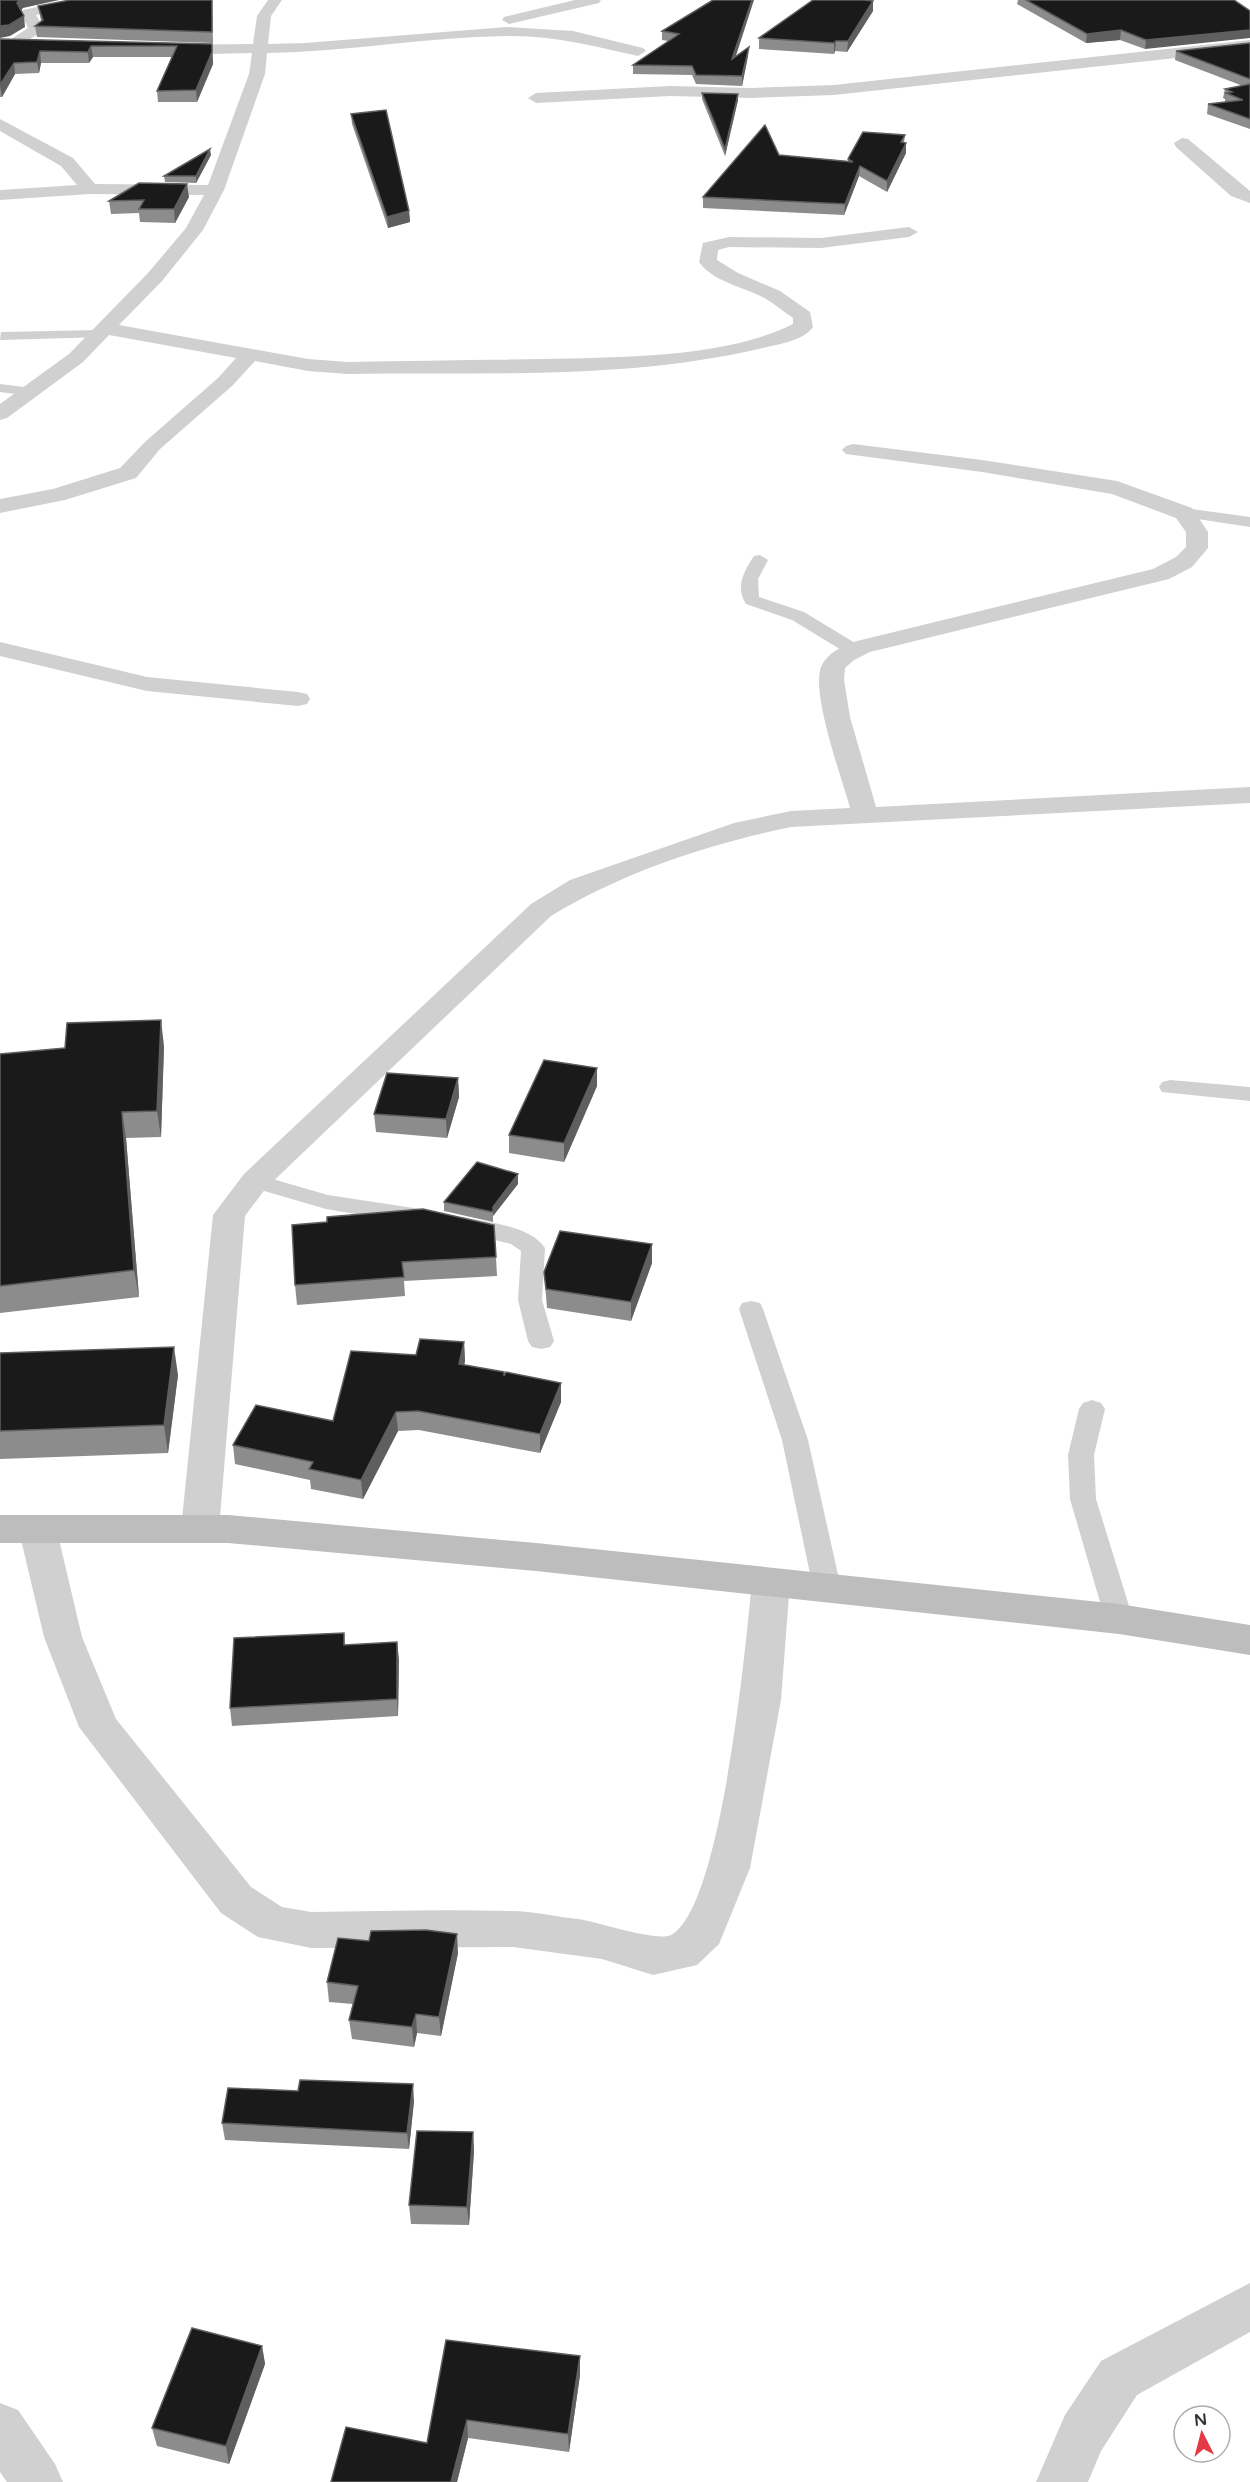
<svg xmlns="http://www.w3.org/2000/svg" width="1250" height="2482" viewBox="0 0 1250 2482" font-family="'Varela Round',sans-serif">
	<rect width="100%" height="100%" fill="#fff"/>
	<g fill="none" stroke-linecap="round" stroke-linejoin="round">
		<g fill="#d0d0d0" fill-rule="evenodd">
			<path d="M99 330 104 331V337L0 340 1 332Z"/>
			<path d="M0 384 32 388 39 392 32 396 0 392Z"/>
			<path d="M1184 508 1250 517V527L1178 516 1176 513Z"/>
			<path d="M760 555 768 560 758 579 759 597 804 612 860 646 863 650 860 654H848L792 620 746 604C735 587 744 571 754 556Z"/>
			<path d="M1170 1080 1250 1087V1101L1162 1092 1159 1087 1162 1082Z"/>
			<path d="M255 1174 328 1195 420 1209 428 1212 432 1217 428 1222 420 1225 326 1209 247 1186 243 1181 247 1176Z"/>
			<path d="M463 1217C488 1223 530 1225 545 1248L542 1300 554 1341 550 1347 541 1349 532 1347 528 1341 518 1300 521 1251 511 1244 455 1230 451 1225 455 1220Z"/>
			<path d="M751 1301 760 1303 763 1309 808 1440 841 1588 837 1595 827 1598 817 1595 813 1588 782 1440 739 1309 742 1303Z"/>
			<path d="M1092 1400 1101 1403 1105 1409 1094 1455 1096 1499 1133 1619 1129 1626 1119 1630 1109 1626 1105 1619 1070 1499 1068 1455 1079 1409 1083 1403Z"/>
		</g>
		<g fill="#d0d0d0" fill-rule="evenodd">
			<path d="M70 0H103L96 4 36 15 42 25 40 33 20 45H10L7 42 28 28 21 13 23 10Z"/>
			<path d="M268 0H282L271 16 268 44 305 43 507 27 573 31 643 48 646 51 638 56C595 46 551 35 506 36 426 37 347 52 267 53L265 74 224 190 203 230 162 281 119 325 308 359 348 362C414 361 479 360 545 359 620 357 726 358 793 324V318C784 312 775 304 766 299 745 287 713 282 699 262L703 243 729 237 821 238 909 227 918 232 909 237 821 248 729 247 718 250 717 260 738 273 780 291 810 312 813 327C803 341 779 344 763 348 628 380 486 372 348 374L308 371 255 361 232 386 160 449 136 478 65 500 0 513V499L53 489 120 468 146 441 218 378 236 358 109 335 83 362 7 418 0 420V404L69 354 148 273 186 228 204 195 90 194 0 200V190L77 185 61 166 0 131V119L73 158 95 184 208 185 249 74 252 53 169 55 161 50 169 45 253 44 257 16Z"/>
			<path d="M575 0H601L599 3 509 24 502 20 504 17Z"/>
			<path d="M1250 40V50L834 95 751 98 670 96 536 103 528 98 536 93 670 86 751 88 834 85Z"/>
			<path d="M1182 138 1188 139 1250 191V203L1231 196 1176 147 1174 143Z"/>
			<path d="M853 444 982 460 1117 481 1192 508 1208 532V548L1192 567 1169 579 870 652 854 660 845 668 844 680 850 717 876 807 1250 787V803L791 827C709 844 623 872 551 916L266 1188 245 1216 219 1529 213 1539 200 1543 187 1539 181 1529 213 1215 244 1174 531 904 570 880 734 823 791 811 850 808C842 778 811 694 821 667 827 653 841 647 853 642L1153 569 1176 557 1186 547V532L1176 518 1112 494 982 472 846 454 842 450 846 446Z"/>
			<path d="M0 642 147 677 298 692 307 694 310 699 307 704 298 706 147 691 0 656Z"/>
			<path d="M38 1517 51 1521 57 1531 82 1637 116 1719 251 1887 282 1907 311 1912C377 1911 444 1909 511 1911 533 1911 556 1917 578 1919 599 1922 656 1942 671 1935 722 1909 746 1641 752 1582L758 1572 771 1568 784 1572 790 1582 781 1700 750 1868 719 1944 697 1965 653 1975 602 1959 513 1947 311 1948 258 1937 221 1913 79 1727 44 1637 19 1531 25 1521Z"/>
			<path d="M1250 2283V2332L1137 2395 1101 2451 1088 2482H1036L1065 2415 1101 2361Z"/>
			<path d="M0 2403 18 2410 55 2464 63 2482H7L0 2472Z"/>
		</g>
		<path fill="#bdbdbd" fill-rule="evenodd" d="M0 1515H228L536 1543 1119 1604 1250 1625V1655L1119 1634 536 1571 228 1543H0Z"/>
	</g>
	<g fill="#8c8c8c">
		<path d="M70 0H212L213 43 37 37 35 26 41 21 38 6Z"/>
		<path d="M713 0 736 56H748L742 86 696 84 692 75 633 74V65L668 41 662 40V31Z"/>
		<path d="M1018 0H1234L1145 49 1120 40 1086 43 1017 4Z"/>
		<path d="M873 11 847 52 835 51 834 54 759 49V38Z"/>
		<path d="M0 39 212 44 213 64 197 102H158L157 91 172 57H93L89 63H41L39 73 15 74 2 97H0Z"/>
		<path d="M1250 43V129L1207 114 1208 104 1225 102V99L1223 98 1225 89 1243 86 1175 60 1176 51Z"/>
		<path d="M702 93 738 100 725 156 702 99Z"/>
		<path d="M351 114 409 211 410 222 388 228 352 124Z"/>
		<path d="M905 135 904 143H906V153L887 192 859 176 844 215 703 208V197L779 155 848 161V159Z"/>
		<path d="M211 155 196 183 165 182 164 176Z"/>
		<path d="M189 197 175 223 140 222 139 213 111 214 109 201Z"/>
		<path d="M164 1046 161 1137 126 1138 139 1297 0 1313V1054Z"/>
		<path d="M597 1068V1086L564 1162 509 1153V1135Z"/>
		<path d="M458 1078 459 1097 447 1138 376 1132 374 1114Z"/>
		<path d="M518 1174V1184L493 1216V1222L444 1211V1202Z"/>
		<path d="M292 1225 496 1257 497 1276 404 1281 405 1296 297 1305 295 1285Z"/>
		<path d="M652 1244V1263L631 1321 547 1308 544 1272Z"/>
		<path d="M464 1342 465 1361 464 1365 504 1376 561 1402 540 1453 419 1430 398 1431 363 1499 311 1489 310 1480 235 1464 233 1445 333 1421 416 1355Z"/>
		<path d="M0 1353 178 1375 168 1453 0 1459Z"/>
		<path d="M344 1633 345 1645 399 1659 398 1716 232 1726 230 1708Z"/>
		<path d="M458 1953 441 2036 417 2033 414 2047 352 2039 349 2020 353 2004 329 2002 327 1982Z"/>
		<path d="M414 2101 409 2149 225 2140 222 2123Z"/>
		<path d="M473 2132 474 2151 469 2225 411 2224 409 2205Z"/>
		<path d="M446 2340 580 2375 569 2452 468 2438 457 2482 427 2443Z"/>
		<path d="M262 2346 265 2364 229 2464 157 2446 152 2428Z"/>
	</g>
	<g fill="#5f5f5f">
		<path d="M19 0H59L23 8 19 14 17 3Z"/>
		<path d="M752 0H754L732 68V59Z"/>
		<path d="M873 1V11L847 52 848 41Z"/>
		<path d="M24 16 25 27 10 36 0 38V26Z"/>
		<path d="M1121 30 1120 40 1086 43 1087 34Z"/>
		<path d="M1250 30V38L1145 49 1146 40Z"/>
		<path d="M836 41 835 51 834 54V43Z"/>
		<path d="M212 44 213 64 197 102 196 90Z"/>
		<path d="M91 46 93 57 89 63 88 52Z"/>
		<path d="M749 47 748 56 742 86V76Z"/>
		<path d="M40 51 41 63 39 73 37 62Z"/>
		<path d="M14 63 15 74 2 97 0 85Z"/>
		<path d="M738 94V100L725 156V149Z"/>
		<path d="M906 143V153L887 192V181Z"/>
		<path d="M210 149 211 155 196 183V176Z"/>
		<path d="M860 166 859 176 844 215 845 204Z"/>
		<path d="M187 184 189 197 175 223 174 209Z"/>
		<path d="M409 211 410 222 388 228 387 217Z"/>
		<path d="M161 1020 164 1046 161 1137 157 1111Z"/>
		<path d="M597 1068V1086L564 1162V1143Z"/>
		<path d="M458 1078 459 1097 447 1138 446 1119Z"/>
		<path d="M122 1112 126 1138 139 1297 134 1270Z"/>
		<path d="M518 1174V1184L493 1216V1207Z"/>
		<path d="M652 1244V1263L631 1321V1302Z"/>
		<path d="M464 1342 465 1361 460 1383 459 1364Z"/>
		<path d="M174 1347 178 1375 168 1453 164 1425Z"/>
		<path d="M561 1383V1402L540 1453V1434Z"/>
		<path d="M396 1412 398 1431 363 1499 361 1480Z"/>
		<path d="M397 1642 399 1659 398 1716 397 1699Z"/>
		<path d="M457 1934 458 1953 441 2036 439 2017Z"/>
		<path d="M416 2014 417 2033 414 2047 412 2027Z"/>
		<path d="M413 2084 414 2101 409 2149 407 2133Z"/>
		<path d="M473 2132 474 2151 469 2225 467 2207Z"/>
		<path d="M262 2346 265 2364 229 2464 226 2446Z"/>
		<path d="M580 2356V2375L569 2452 568 2434Z"/>
		<path d="M467 2420 468 2438 457 2482H451Z"/>
	</g>
	<g fill="#1a1a1a" stroke="#5f5f5f" stroke-width="1.5">
		<path d="M0 0H19L17 3 24 16 9 25 0 26Z"/>
		<path d="M70 0H212V32L35 26 43 20 38 6Z"/>
		<path d="M713 0H752L732 59 749 47 742 76 696 75 692 66 633 65 679 34 662 31Z"/>
		<path d="M813 0H863L873 1 848 41H836L834 43 759 38Z"/>
		<path d="M1026 0H1234L1250 11V30L1146 40 1121 30 1087 34Z"/>
		<path d="M0 39 212 44V52L196 90 157 91 177 46H91L88 52 40 51 37 62 14 63 0 85Z"/>
		<path d="M1250 43V79L1176 51Z"/>
		<path d="M1250 84V119L1208 104 1243 100 1226 93 1232 92 1225 89Z"/>
		<path d="M702 93 738 94 725 149 713 119Z"/>
		<path d="M386 110 409 211 387 217 351 114Z"/>
		<path d="M765 125 779 155 853 162 848 159 863 132 905 135 901 142 906 143 887 181 860 166 845 204 703 197Z"/>
		<path d="M210 149 196 176H164Z"/>
		<path d="M139 183 187 184 174 209H139L144 200 109 201Z"/>
		<path d="M161 1020 157 1111 122 1112 134 1270 0 1286V1054L65 1048 67 1023Z"/>
		<path d="M544 1060 597 1068 564 1143 509 1135Z"/>
		<path d="M387 1073 458 1078 446 1119 374 1114Z"/>
		<path d="M477 1162 518 1174 493 1207V1212L444 1202Z"/>
		<path d="M423 1209 494 1225 496 1257 402 1262 404 1277 295 1285 292 1225 327 1222V1217Z"/>
		<path d="M560 1231 652 1244 631 1302 546 1289 544 1272Z"/>
		<path d="M420 1339 464 1342 459 1364 504 1372V1376L506 1372 561 1383 540 1434 418 1411 396 1412 361 1480 309 1469 313 1462 233 1445 256 1405 333 1421 351 1351 416 1355Z"/>
		<path d="M174 1347 164 1425 0 1431V1353Z"/>
		<path d="M344 1633V1645L397 1642V1699L230 1708 234 1638Z"/>
		<path d="M426 1930 457 1934 439 2017 416 2014 412 2027 349 2020 358 1986 327 1982 338 1938 369 1941 371 1931Z"/>
		<path d="M300 2080 413 2084 407 2133 222 2123 228 2088 298 2091Z"/>
		<path d="M417 2131 473 2132 467 2207 409 2205Z"/>
		<path d="M192 2328 262 2346 226 2446 152 2428Z"/>
		<path d="M446 2340 580 2356 568 2434 467 2420 451 2482H331L346 2427 427 2443Z"/>
	</g>
	<g transform="translate(1202 2434) rotate(354)"><circle r="28" fill="#ffffff" stroke="#adadad" stroke-width="1.5"/>
	<path d="M0-4.5L10 22L0 15L-10 22Z" fill="#e63946"/>
	<text y="-9" font-size="16" font-weight="bold" text-anchor="middle" fill="#333333">N</text>
	</g>
</svg>
